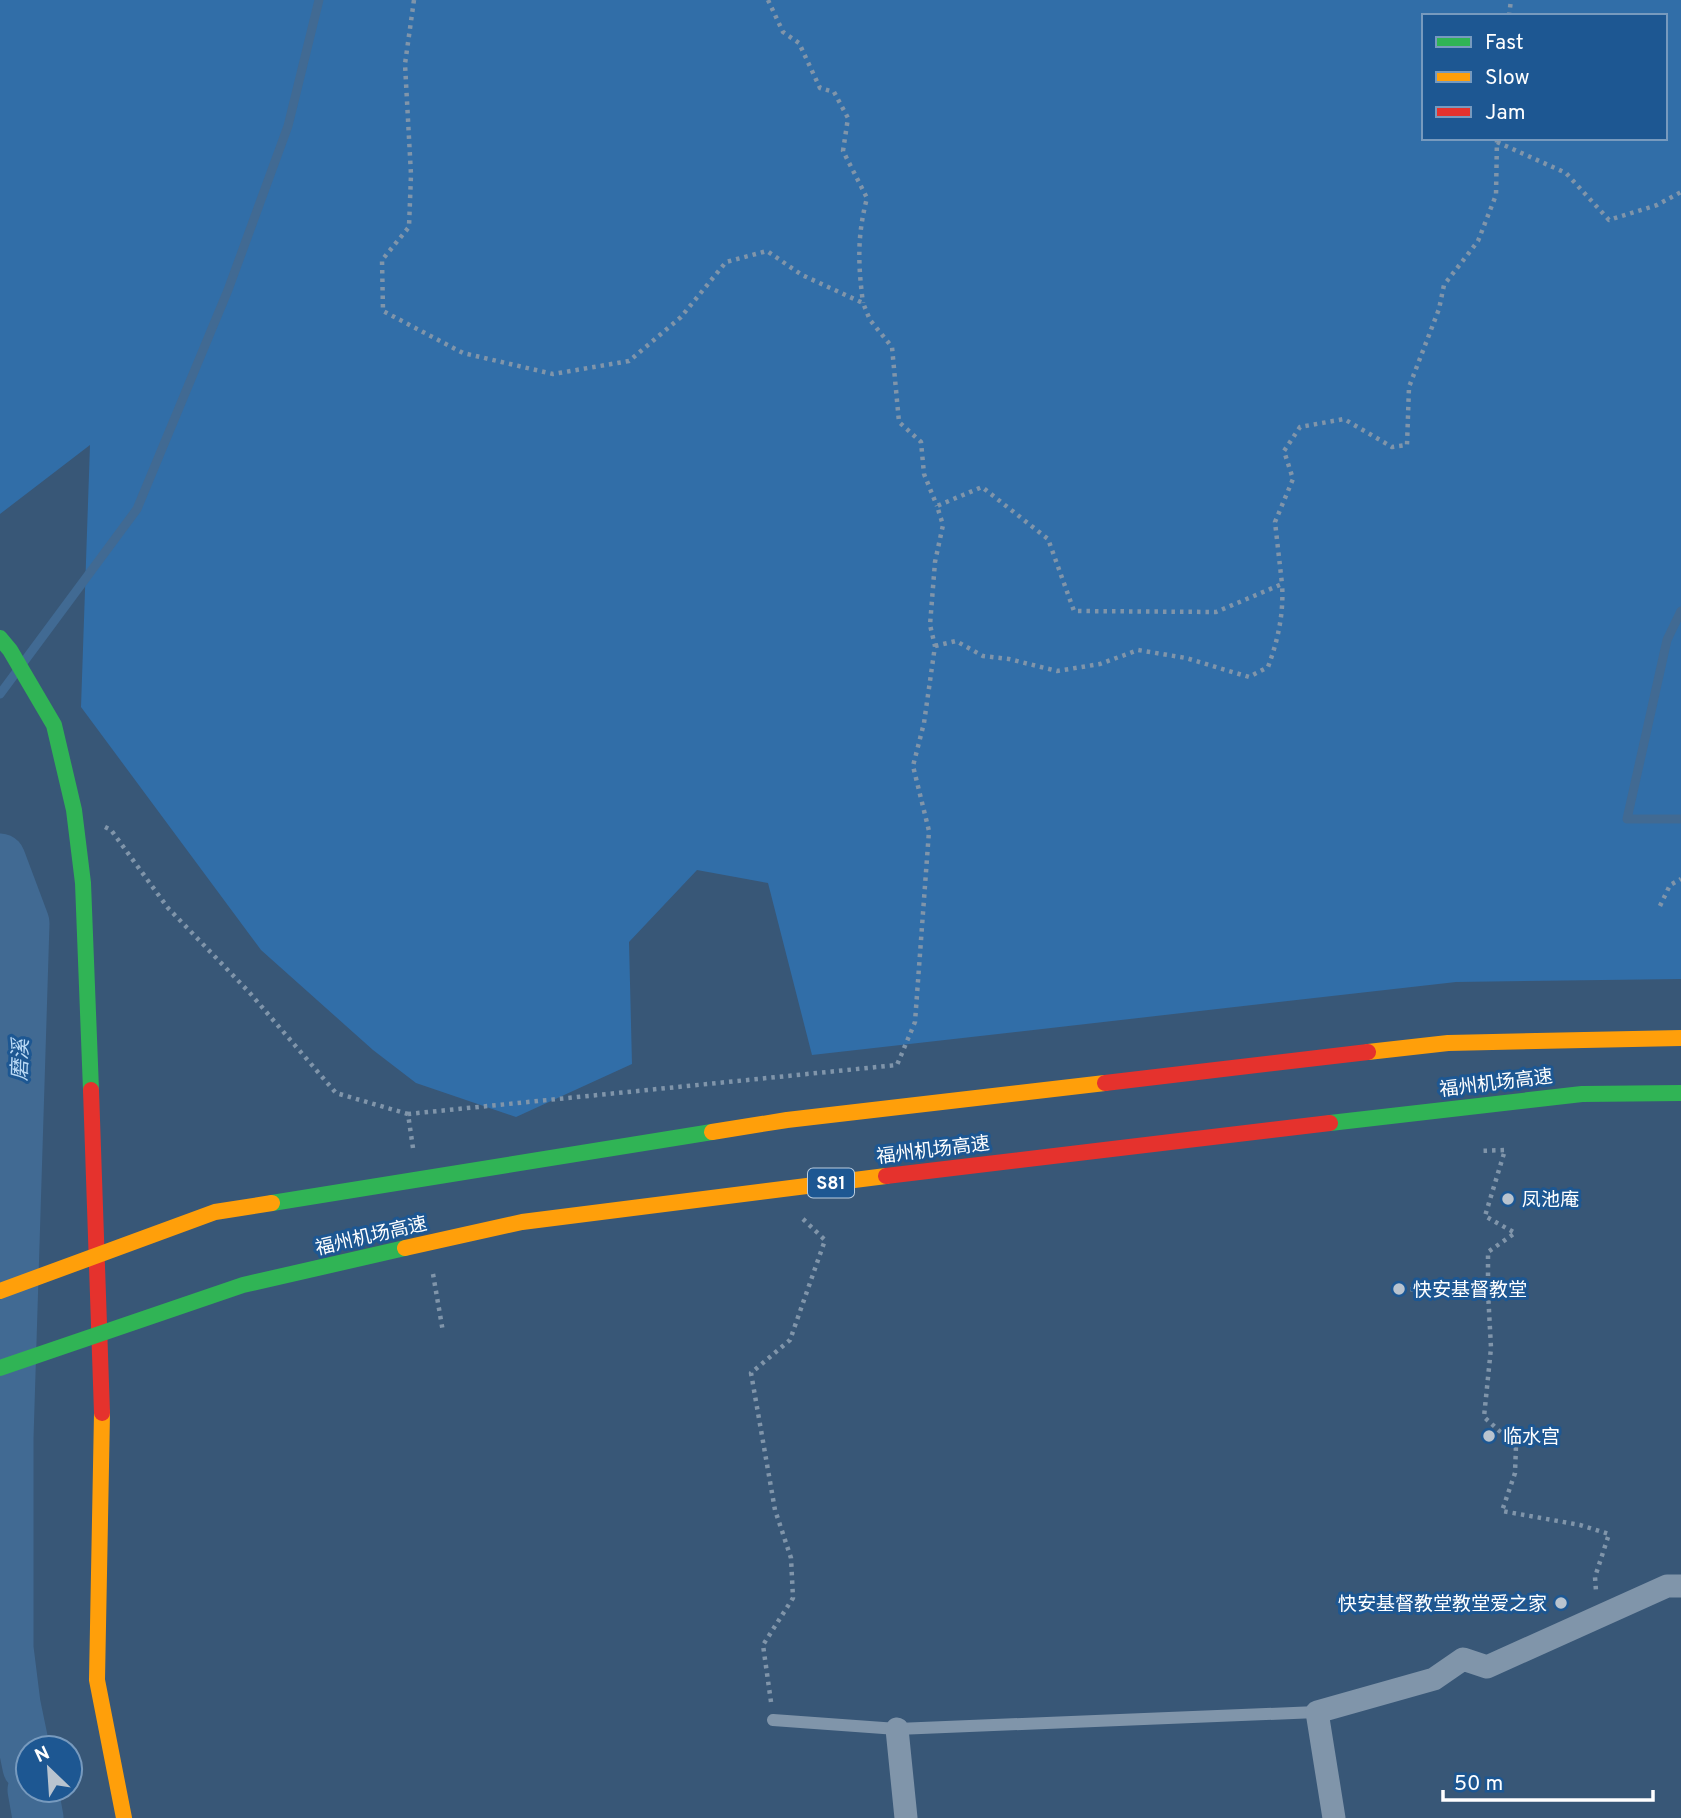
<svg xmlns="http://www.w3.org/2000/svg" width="1681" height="1818" viewBox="0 0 1681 1818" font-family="Overpass,'Noto Sans SC',sans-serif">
	<rect width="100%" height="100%" fill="#385777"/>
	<path fill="#316ea8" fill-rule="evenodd" d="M0 0H1681V979L1456 982 812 1055 768 883 697 870 629 942 632 1064 516 1117 416 1083 373 1050 261 950 81 707 90 445 0 514ZM1424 16H1665V138H1424Z"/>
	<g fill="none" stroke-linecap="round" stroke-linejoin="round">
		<g stroke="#416a93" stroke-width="9">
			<path d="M1681 611 1667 640 1627 819H1681"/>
			<path d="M0 694 137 509 228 290 288 126 319 0"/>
		</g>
		<g stroke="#416a93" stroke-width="51">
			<path d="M0 859 24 923 8 1438V1648L15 1704 28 1767"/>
			<path d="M33 1790 38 1818"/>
		</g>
		<g stroke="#8095aa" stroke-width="4.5" stroke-dasharray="3.5 5" stroke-linecap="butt">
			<path d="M414 0 405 64 411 175 409 227 382 260 383 311 463 353 553 374 629 361 681 317 726 262 767 251 802 275 863 303 870 320 892 347 899 422 921 442 924 474 937 506"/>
			<path d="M768 0 783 32 799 43 820 88 834 92 848 118 843 151 867 198C857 236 858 264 863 303"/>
			<path d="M1509 16 1511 0"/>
			<path d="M1497 142 1566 173 1609 220 1657 205 1681 192"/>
			<path d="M935 646 956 641 983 656 1009 659 1057 671 1100 664 1138 650 1186 658 1249 677 1268 667C1278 640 1284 613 1282 584"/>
			<path d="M105 827 111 830 168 908 249 992 336 1093 408 1114"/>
			<path d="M1660 906 1670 885 1681 879"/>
			<path d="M413 1148 408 1114 897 1065 915 1022 929 831 913 766 924 723 935 646 930 625 935 562 943 525 937 506 982 487 1048 539 1074 611 1216 612 1282 584 1275 522 1293 479 1284 451 1300 427 1344 419 1392 447 1407 445 1409 387 1439 309 1444 285 1478 241 1496 195 1497 138"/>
			<path d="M433 1274 443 1332"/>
			<path d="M1402 1289 1488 1292V1252L1515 1233 1485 1216 1505 1150 1479 1151"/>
			<path d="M1488 1292 1491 1348 1484 1417 1516 1446 1515 1473 1502 1511 1580 1525 1609 1534 1595 1577 1596 1591"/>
			<path d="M771 1702 763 1645 793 1598 791 1558 775 1510 751 1373 790 1340 825 1240 803 1219"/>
		</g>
		<path stroke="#8095aa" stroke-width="12" d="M773 1720 897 1729 1317 1712"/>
		<g stroke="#8095aa" stroke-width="23">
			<path d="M897 1729 906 1818"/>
			<path d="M1334 1818 1317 1712 1434 1679 1463 1659 1487 1667 1667 1586H1681"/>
		</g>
		<path stroke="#30b455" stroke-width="16" d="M0 638 10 650 54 725 74 810 83 883 91 1090"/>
		<path stroke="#ff9f0a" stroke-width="16" d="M102 1413 97 1680 124 1818"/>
		<path stroke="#e5322d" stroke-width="16" d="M91 1090 102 1413"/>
		<g stroke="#30b455" stroke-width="16">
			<path d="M1330 1123 1582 1094 1681 1093"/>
			<path d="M272 1203 712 1132"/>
			<path d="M0 1368 243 1285 405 1248"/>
		</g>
		<g stroke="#ff9f0a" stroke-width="16">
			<path d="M1368 1052 1448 1043 1681 1038"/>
			<path d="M712 1132 787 1120 1105 1083"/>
			<path d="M405 1248 522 1222 886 1176"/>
			<path d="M0 1291 215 1212 272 1203"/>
		</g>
		<g stroke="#e5322d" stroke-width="16">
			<path d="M1105 1083 1368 1052"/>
			<path d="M886 1176 1330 1123"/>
		</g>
	</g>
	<g fill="#b9c4cf" stroke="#1d5792" stroke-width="2.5">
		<circle cx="1508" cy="1199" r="7"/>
		<circle cx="1399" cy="1289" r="7"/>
		<circle cx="1489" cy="1436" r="7"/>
		<circle cx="1561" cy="1603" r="7"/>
	</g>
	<g text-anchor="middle" stroke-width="6" stroke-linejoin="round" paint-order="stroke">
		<rect fill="#1d5792" stroke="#bbcdde" stroke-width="2" x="808" y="1168.5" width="46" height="29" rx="5"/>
		<g font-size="18" font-weight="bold" fill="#fff">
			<text x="831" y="1189">S81</text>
		</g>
		<g font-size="19" fill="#fff" stroke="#1d5792">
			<text transform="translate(1496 1082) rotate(-7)" y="7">福州机场高速</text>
			<text transform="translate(933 1149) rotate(-7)" y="7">福州机场高速</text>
			<text transform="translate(371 1235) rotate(-13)" y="7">福州机场高速</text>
		</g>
		<g font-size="19" fill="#fff" stroke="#1d5792" text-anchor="start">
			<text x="1522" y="1206">凤池庵</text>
			<text x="1413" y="1296">快安基督教堂</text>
			<text x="1503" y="1443">临水宫</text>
			<text x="1547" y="1610" text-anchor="end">快安基督教堂教堂爱之家</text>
		</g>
		<g font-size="21" font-style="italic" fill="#bad9f5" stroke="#1d5792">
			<text transform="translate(20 1060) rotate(-88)" y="7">磨溪</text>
		</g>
	</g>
	<rect x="1422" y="14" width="245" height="126" fill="#1d5792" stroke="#779abe" stroke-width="2"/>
	<rect x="1436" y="37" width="35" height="10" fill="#30b455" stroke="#779abe" stroke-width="2"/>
	<text x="1485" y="49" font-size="21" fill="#ffffff">Fast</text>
	<rect x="1436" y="72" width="35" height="10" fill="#ff9f0a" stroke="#779abe" stroke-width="2"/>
	<text x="1485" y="84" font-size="21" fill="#ffffff">Slow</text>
	<rect x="1436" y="107" width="35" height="10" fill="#e5322d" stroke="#779abe" stroke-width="2"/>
	<text x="1485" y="119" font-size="21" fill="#ffffff">Jam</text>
	<g transform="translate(49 1769) rotate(335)"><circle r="33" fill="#1d5792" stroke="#779abe" stroke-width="2"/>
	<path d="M0-5L12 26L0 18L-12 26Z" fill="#b9c4cf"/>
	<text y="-10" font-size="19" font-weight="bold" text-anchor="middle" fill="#ffffff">N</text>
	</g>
	<path d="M1443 1790v10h210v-10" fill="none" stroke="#ffffff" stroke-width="3.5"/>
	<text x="1454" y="1790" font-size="21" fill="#ffffff" stroke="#1d5792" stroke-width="5" paint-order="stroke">50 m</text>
</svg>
